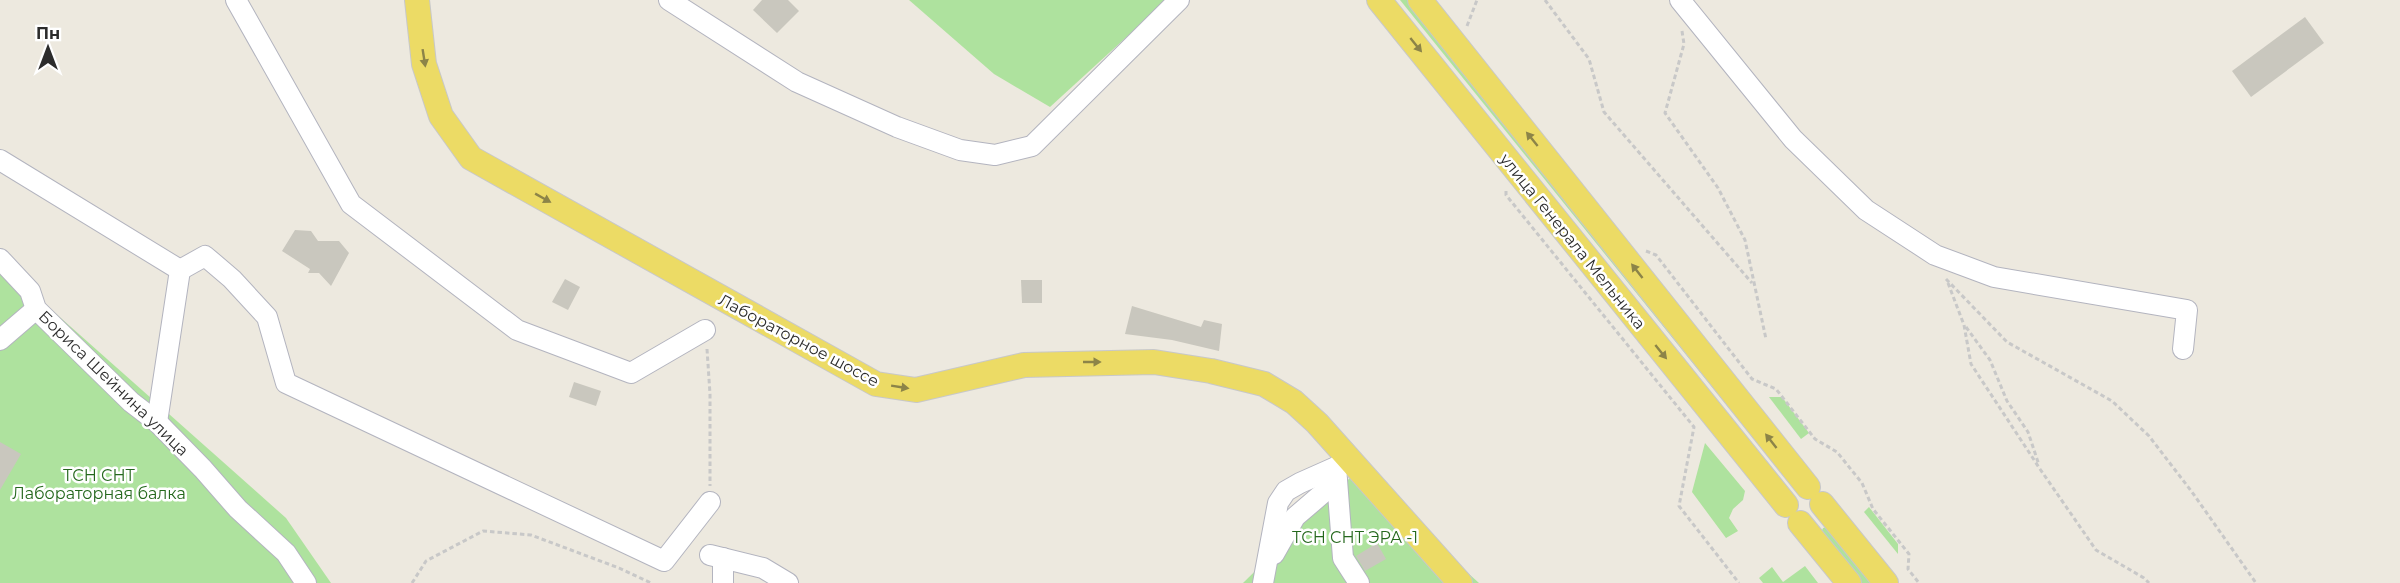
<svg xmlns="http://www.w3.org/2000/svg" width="2400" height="583" viewBox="0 0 2400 583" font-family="Montserrat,sans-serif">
	<rect width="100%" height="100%" fill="#ede9df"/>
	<g fill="#aee29e">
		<path d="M909 0H1167L1050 107 994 74Z"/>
		<path d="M1400 0H1412L1775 465Z"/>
		<path d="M0 264 286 518 331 583H0Z"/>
		<path d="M1769 397H1782L1809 433 1801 439Z"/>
		<path d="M1705 443 1745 491 1743 500 1733 509 1729 518 1738 531 1726 538 1692 492Z"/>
		<path d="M1356 472 1479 583H1243Z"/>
		<path d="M1869 507 1898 544V554L1864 512Z"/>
		<path d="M1827 527 1872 583H1861L1821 533 1823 528Z"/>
		<path d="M1805 566 1818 583H1763L1759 578 1772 567 1783 582Z"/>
	</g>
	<g fill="#c9c7be">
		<path d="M762 0H788L799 11 777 33 753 10Z"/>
		<path d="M2305 17 2324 43 2251 97 2232 71Z"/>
		<path d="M295 230 311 231 318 241H339L349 253 331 286 319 273H308L310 269 282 251Z"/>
		<path d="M565 279 580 287 568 310 552 302Z"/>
		<path d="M1021 280H1042V303H1022Z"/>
		<path d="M1132 306 1201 327 1204 320 1222 324 1219 351 1172 340 1125 334Z"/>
		<path d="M574 382 601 391 596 406 569 397Z"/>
		<path d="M0 442 21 454 0 490Z"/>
		<path d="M1377 543 1386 559 1365 571 1356 556Z"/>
	</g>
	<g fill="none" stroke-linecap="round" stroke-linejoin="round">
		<g stroke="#b3b4bf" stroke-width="22">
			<g id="minor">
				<path d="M236 0 351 204 517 330 631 373 705 330"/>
				<path d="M669 0 797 82 897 127 960 150 995 155 1032 146 1179 0"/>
				<path d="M1680 0 1793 139 1866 210 1935 255 1994 277 2187 310 2183 349"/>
				<path d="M0 160 180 270 157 422"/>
				<path d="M0 259 30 291 36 309 131 402 157 422 203 469 238 509 286 553 306 583"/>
				<path d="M180 270 205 256 232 279 267 317 286 383 664 561 710 502"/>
				<path d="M0 340 36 309"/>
				<path d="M1336 467 1343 558 1359 583"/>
				<path d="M1274 554 1295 517 1337 481"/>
				<path d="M710 555 763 568 788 583"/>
				<path d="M723 583V558"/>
				<path d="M1263 583 1278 503 1286 491 1300 483 1336 467 1348 458"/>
			</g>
		</g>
		<g stroke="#c8c8c8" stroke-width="26">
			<g id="major">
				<path d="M417 0 424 64 441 116 471 158 876 384 916 390 1024 365 1154 362 1211 371 1264 384 1294 402 1317 423 1460 583"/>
				<path d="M1379 0 1786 505"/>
				<path d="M1420 0 1808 487"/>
				<path d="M1822 504 1886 583"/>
				<path d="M1800 523 1849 583"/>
			</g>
		</g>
		<g stroke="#c8c8c8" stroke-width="3" stroke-dasharray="4.5 3" stroke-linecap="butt">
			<path d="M1545 0 1589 59 1604 112 1752 283"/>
			<path d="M1467 26 1477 0"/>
			<path d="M1682 31 1684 44 1665 113 1718 188 1745 240 1766 339"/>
			<path d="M1506 191V195L1694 427 1679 506 1739 583"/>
			<path d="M1646 251 1656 255 1752 379 1776 389 1815 439 1837 452 1862 483 1873 509 1909 554 1908 569 1919 583"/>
			<path d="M1946 279 2007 342 2112 401 2149 436 2192 492 2256 583"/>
			<path d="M1948 283 1964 325 1971 364 2040 469 2096 550 2144 578 2149 583"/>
			<path d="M1966 327 1990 360 2007 401 2028 432 2039 465"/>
			<path d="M707 349 710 394V486"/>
			<path d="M412 583 426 561 483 531 531 535 619 568 651 583"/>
		</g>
		<use href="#minor" stroke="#fff" stroke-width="20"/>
		<use href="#major" stroke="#ecdb65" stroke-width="24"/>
	</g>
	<defs><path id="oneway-solid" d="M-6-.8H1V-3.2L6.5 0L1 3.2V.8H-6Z" transform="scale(1.5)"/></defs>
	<g fill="#8c8448">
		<use href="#oneway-solid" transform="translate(1416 45) rotate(51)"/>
		<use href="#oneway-solid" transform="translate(424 58) rotate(81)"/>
		<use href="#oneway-solid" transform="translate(1532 139) rotate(-129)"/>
		<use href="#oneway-solid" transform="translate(543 198) rotate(29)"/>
		<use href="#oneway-solid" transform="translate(1637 271) rotate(-128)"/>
		<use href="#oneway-solid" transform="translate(1661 352) rotate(51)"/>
		<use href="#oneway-solid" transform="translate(1092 362)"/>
		<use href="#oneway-solid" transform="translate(900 387) rotate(9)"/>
		<use href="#oneway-solid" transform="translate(1771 441) rotate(-128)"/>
	</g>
	<g text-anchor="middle" stroke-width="5" stroke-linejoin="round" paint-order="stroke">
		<g font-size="16" fill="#2c2c2c" stroke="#fff">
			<text transform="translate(1573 241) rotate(51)" y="6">улица Генерала Мельника</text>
			<text transform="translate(799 340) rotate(28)" y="6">Лабораторное шоссе</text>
			<text transform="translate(114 383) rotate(44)" y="6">Бориса Шейнина улица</text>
		</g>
		<g font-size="16" fill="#25681d" stroke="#fff">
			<text x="99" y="481">ТСН СНТ<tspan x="99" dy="18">Лабораторная балка</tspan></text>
			<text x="1355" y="543">ТСН СНТ ЭРА -1</text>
		</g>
	</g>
	<g transform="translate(48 48)" stroke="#ffffff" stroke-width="4.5" paint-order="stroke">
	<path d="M0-4.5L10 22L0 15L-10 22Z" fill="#2c2c2c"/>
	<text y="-9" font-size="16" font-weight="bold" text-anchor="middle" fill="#2c2c2c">Пн</text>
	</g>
</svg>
